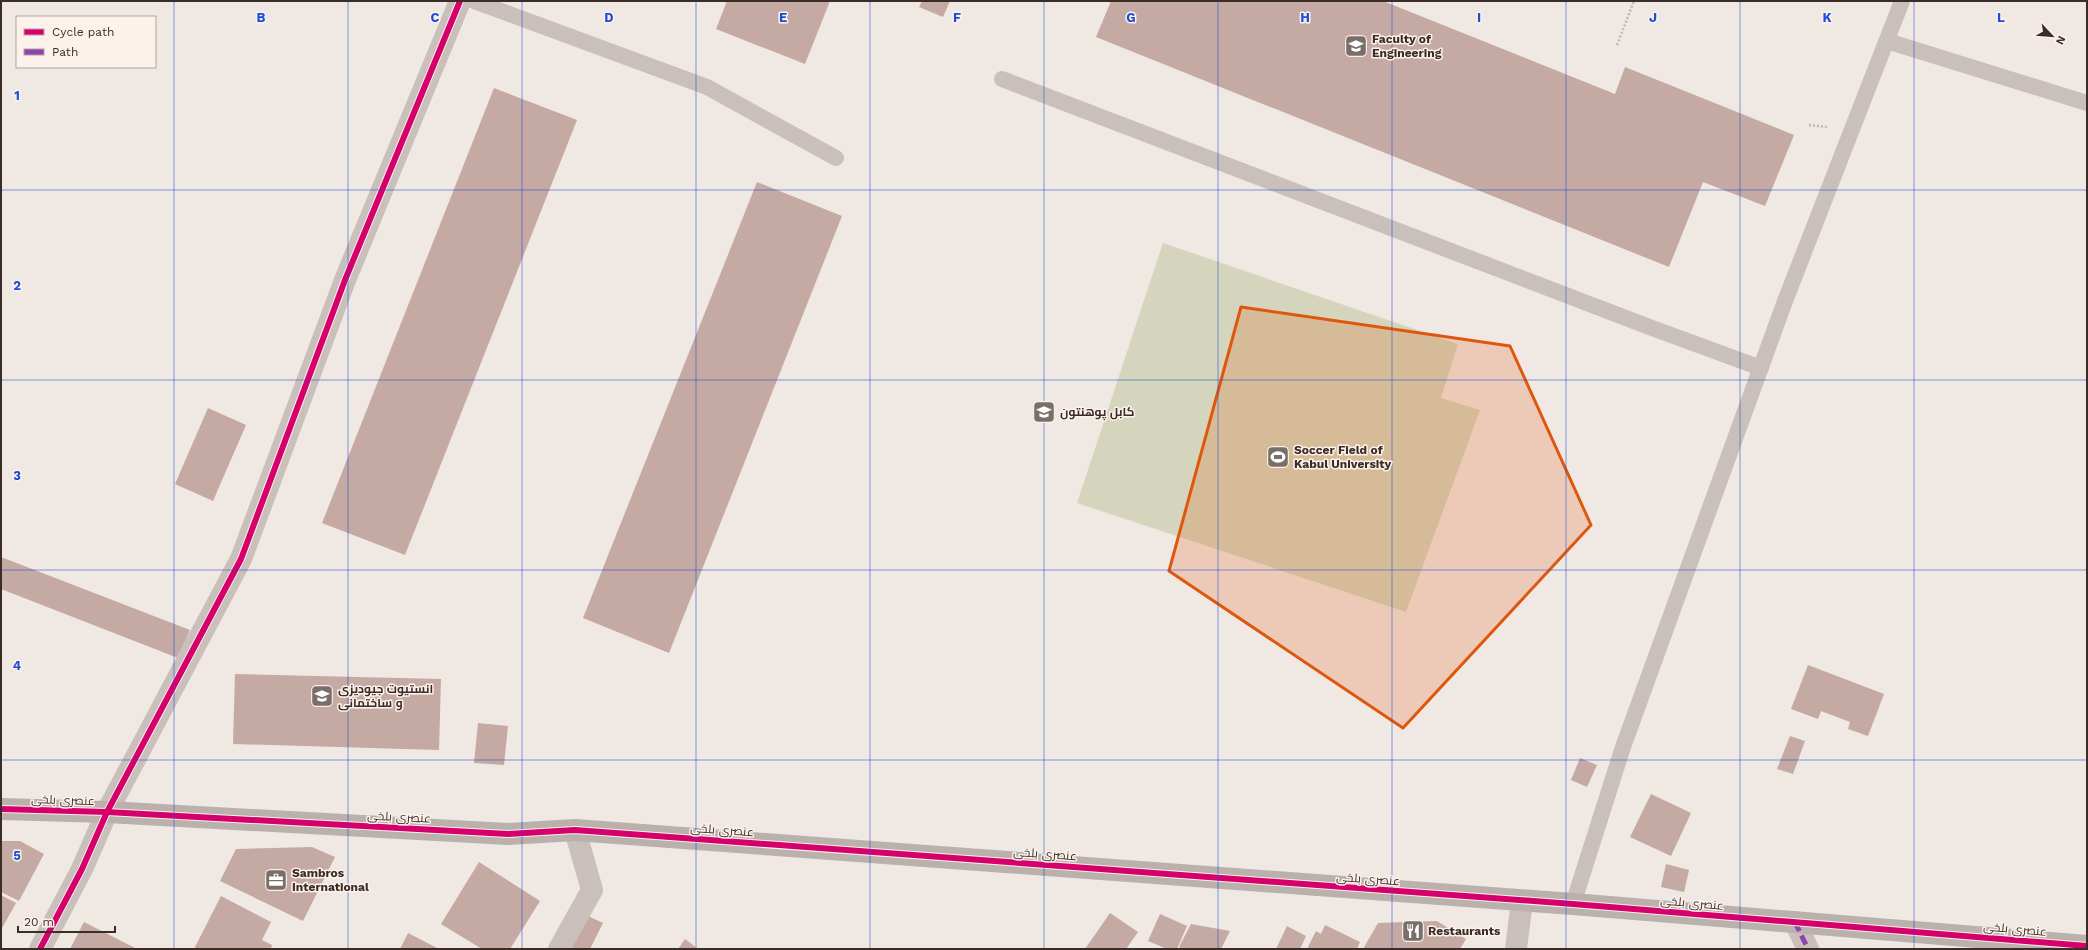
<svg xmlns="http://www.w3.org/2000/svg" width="2088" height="950" viewBox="0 0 2088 950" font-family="'Work Sans',Cairo,sans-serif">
	<rect width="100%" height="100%" fill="#f0e8e3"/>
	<path fill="#d4d5bc" d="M1163 243 1458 344 1441 398 1480 410 1406 612 1077 503Z"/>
	<g fill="#c5a9a3">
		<path d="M727 1H830L805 64 716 29Z"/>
		<path d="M922 1H950L943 17 919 7Z"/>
		<path d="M1111 1H1383L1615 94 1625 67 1794 135 1765 206 1703 182 1669 267 1096 37Z"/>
		<path d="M494 88 577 120 405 555 322 523Z"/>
		<path d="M757 182 842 216 669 653 583 618Z"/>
		<path d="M208 408 246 425 213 501 175 484Z"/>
		<path d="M1 557 190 630 178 658 1 589Z"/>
		<path d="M1808 665 1884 694 1868 736 1848 729 1850 722 1821 711 1818 719 1791 709Z"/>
		<path d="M235 674 441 679 439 750 233 744Z"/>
		<path d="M478 723 508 726 504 765 474 763Z"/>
		<path d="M1790 736 1805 741 1793 774 1777 769Z"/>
		<path d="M1580 758 1597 765 1587 787 1571 780Z"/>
		<path d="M1651 794 1691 813 1671 856 1630 837Z"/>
		<path d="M1 841H20L44 854 19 901 1 892Z"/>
		<path d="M312 847 335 857 303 921 220 881 236 849Z"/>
		<path d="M479 862 540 901 510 949H482L441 924Z"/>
		<path d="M1666 864 1689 870 1684 892 1661 887Z"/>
		<path d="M1 895 16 903 1 930Z"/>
		<path d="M221 896 271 922 262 940 272 945 271 949H194Z"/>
		<path d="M1110 913 1138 932 1126 949H1085Z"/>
		<path d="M1160 914 1187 926 1177 949H1167L1148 941Z"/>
		<path d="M588 916 603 923 590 949H571Z"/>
		<path d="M1437 921 1466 939 1460 949H1363L1378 923Z"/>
		<path d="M84 922 137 949H70Z"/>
		<path d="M1191 924 1230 931 1221 949H1182L1179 947Z"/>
		<path d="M1325 925 1360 942 1357 949H1307L1316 931 1321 934Z"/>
		<path d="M1287 926 1306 936 1300 949H1276Z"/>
		<path d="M408 933 439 949H400Z"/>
		<path d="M685 939 698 949H678Z"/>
	</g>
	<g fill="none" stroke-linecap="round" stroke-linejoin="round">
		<g stroke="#c1b8b4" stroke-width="2.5" stroke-dasharray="2 2" stroke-linecap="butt">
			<path d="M1617 45 1634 1"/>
			<path d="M1809 125 1827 127"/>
		</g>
		<g stroke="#c9c0bb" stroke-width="16">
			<path d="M474 1 707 87 836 158"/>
			<path d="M1887 41 2087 103"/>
			<path d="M1002 79 1652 328 1761 368"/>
			<path d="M1573 904 1623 747 1785 301 1902 1"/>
		</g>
		<g stroke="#c9c0bb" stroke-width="22">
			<path d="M1795 922 1808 949"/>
			<path d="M40 949 82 869 107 812 241 559 345 280 460 1"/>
			<path d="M559 949 592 890 575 830"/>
			<path d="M1516 949 1522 901"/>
		</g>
		<path stroke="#bab0ac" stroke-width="22" d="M1 809 107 812 508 834 575 830 1573 904 2087 946"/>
		<path stroke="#8e44ad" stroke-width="5" stroke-dasharray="10 5" stroke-linecap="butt" d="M1795 922 1808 949"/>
		<g stroke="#fcf2eb" stroke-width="8">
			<g id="cycleway">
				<path d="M1 809 107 812 508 834 575 830 1573 904 2087 946"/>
				<path d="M40 949 82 869 107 812 241 559 345 280 460 1"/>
			</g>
		</g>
		<use href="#cycleway" stroke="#d6006c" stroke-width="6"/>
	</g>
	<path fill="#df570d" fill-opacity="0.2" stroke="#df570d" stroke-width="3" stroke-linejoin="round" d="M1241 307 1510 346 1591 525 1403 728 1169 571Z"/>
	<path fill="none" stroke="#1d4ed8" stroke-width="1" stroke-opacity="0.55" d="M174 1V949M348 1V949M522 1V949M696 1V949M870 1V949M1044 1V949M1218 1V949M1392 1V949M1566 1V949M1740 1V949M1914 1V949M1 190H2087M1 380H2087M1 570H2087M1 760H2087"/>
	<defs>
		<g id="university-square" transform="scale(1.15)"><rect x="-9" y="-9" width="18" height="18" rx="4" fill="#7a6e6a" stroke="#fcf2eb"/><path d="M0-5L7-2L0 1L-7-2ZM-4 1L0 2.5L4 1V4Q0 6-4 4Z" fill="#fff"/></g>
		<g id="stadium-square" transform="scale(1.15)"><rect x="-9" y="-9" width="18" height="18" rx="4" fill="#7a6e6a" stroke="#fcf2eb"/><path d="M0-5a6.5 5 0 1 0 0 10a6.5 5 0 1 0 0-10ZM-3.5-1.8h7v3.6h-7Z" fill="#fff"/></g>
		<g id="office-square" transform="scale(1.15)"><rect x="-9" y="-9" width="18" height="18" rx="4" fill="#7a6e6a" stroke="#fcf2eb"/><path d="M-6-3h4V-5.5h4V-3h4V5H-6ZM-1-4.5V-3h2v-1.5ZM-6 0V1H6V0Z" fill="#fff"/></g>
		<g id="restaurant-square" transform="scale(1.15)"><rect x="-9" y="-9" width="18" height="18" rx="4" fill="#7a6e6a" stroke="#fcf2eb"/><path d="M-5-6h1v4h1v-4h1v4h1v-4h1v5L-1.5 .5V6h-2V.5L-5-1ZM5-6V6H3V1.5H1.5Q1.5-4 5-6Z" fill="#fff"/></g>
	</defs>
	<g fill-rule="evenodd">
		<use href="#university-square" x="1356" y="46"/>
		<use href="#university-square" x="1044" y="412"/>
		<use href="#stadium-square" x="1278" y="457"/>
		<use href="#university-square" x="322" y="696"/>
		<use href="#office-square" x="276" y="880"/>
		<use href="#restaurant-square" x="1413" y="931"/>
	</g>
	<g text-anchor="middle" stroke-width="3" stroke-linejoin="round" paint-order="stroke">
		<g font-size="12" font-weight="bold" fill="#3b2c29" stroke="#fcf2eb" text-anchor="start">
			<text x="1372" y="43">Faculty of<tspan x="1372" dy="14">Engineering</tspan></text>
			<text x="1060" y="416">کابل پوهنتون</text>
			<text x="1294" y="454">Soccer Field of<tspan x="1294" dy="14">Kabul University</tspan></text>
			<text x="338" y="693">انستیوت جیودیزی<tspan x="338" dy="14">و ساختمانی</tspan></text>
			<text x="292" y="877">Sambros<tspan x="292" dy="14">International</tspan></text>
			<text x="1428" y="935">Restaurants</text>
		</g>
		<g font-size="12" fill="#3b2c29" stroke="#fcf2eb">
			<text transform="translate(63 800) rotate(2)" y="4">عنصری بلخی</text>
			<text transform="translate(399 817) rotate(3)" y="4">عنصری بلخی</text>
			<text transform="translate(722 830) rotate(4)" y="4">عنصری بلخی</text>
			<text transform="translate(1045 854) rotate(4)" y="4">عنصری بلخی</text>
			<text transform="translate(1368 879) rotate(4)" y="4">عنصری بلخی</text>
			<text transform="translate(1692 903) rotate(5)" y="4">عنصری بلخی</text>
			<text transform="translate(2015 929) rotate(5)" y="4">عنصری بلخی</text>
		</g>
	</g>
	<g font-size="13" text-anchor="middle" font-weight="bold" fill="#1d4ed8" stroke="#fcf2eb" stroke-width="3" stroke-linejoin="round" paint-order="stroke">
		<text x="261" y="22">B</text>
		<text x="435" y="22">C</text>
		<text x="609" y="22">D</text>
		<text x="783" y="22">E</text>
		<text x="957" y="22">F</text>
		<text x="1131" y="22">G</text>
		<text x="1305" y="22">H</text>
		<text x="1479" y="22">I</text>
		<text x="1653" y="22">J</text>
		<text x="1827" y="22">K</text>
		<text x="2001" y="22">L</text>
		<text x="17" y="100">1</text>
		<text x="17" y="290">2</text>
		<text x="17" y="480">3</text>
		<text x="17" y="670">4</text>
		<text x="17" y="860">5</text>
	</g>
	<rect width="2088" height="950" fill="none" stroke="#3b2c29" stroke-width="4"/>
	<rect x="16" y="16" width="140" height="52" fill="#fcf2eb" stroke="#afa39d"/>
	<rect x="24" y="29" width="20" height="6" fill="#d6006c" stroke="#afa39d"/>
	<text x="52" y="36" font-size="12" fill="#3b2c29">Cycle path</text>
	<rect x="24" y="49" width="20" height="6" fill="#8e44ad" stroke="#afa39d"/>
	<text x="52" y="56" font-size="12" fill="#3b2c29">Path</text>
	<g transform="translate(2052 36) rotate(116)" stroke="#fcf2eb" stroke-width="3" paint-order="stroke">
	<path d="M0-3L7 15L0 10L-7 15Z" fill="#3b2c29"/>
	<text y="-6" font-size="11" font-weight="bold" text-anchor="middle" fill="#3b2c29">N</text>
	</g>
	<path d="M18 926v6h97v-6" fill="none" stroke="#3b2c29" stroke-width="2"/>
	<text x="24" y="926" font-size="12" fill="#3b2c29" stroke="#fcf2eb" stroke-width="3" paint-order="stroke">20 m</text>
</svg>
